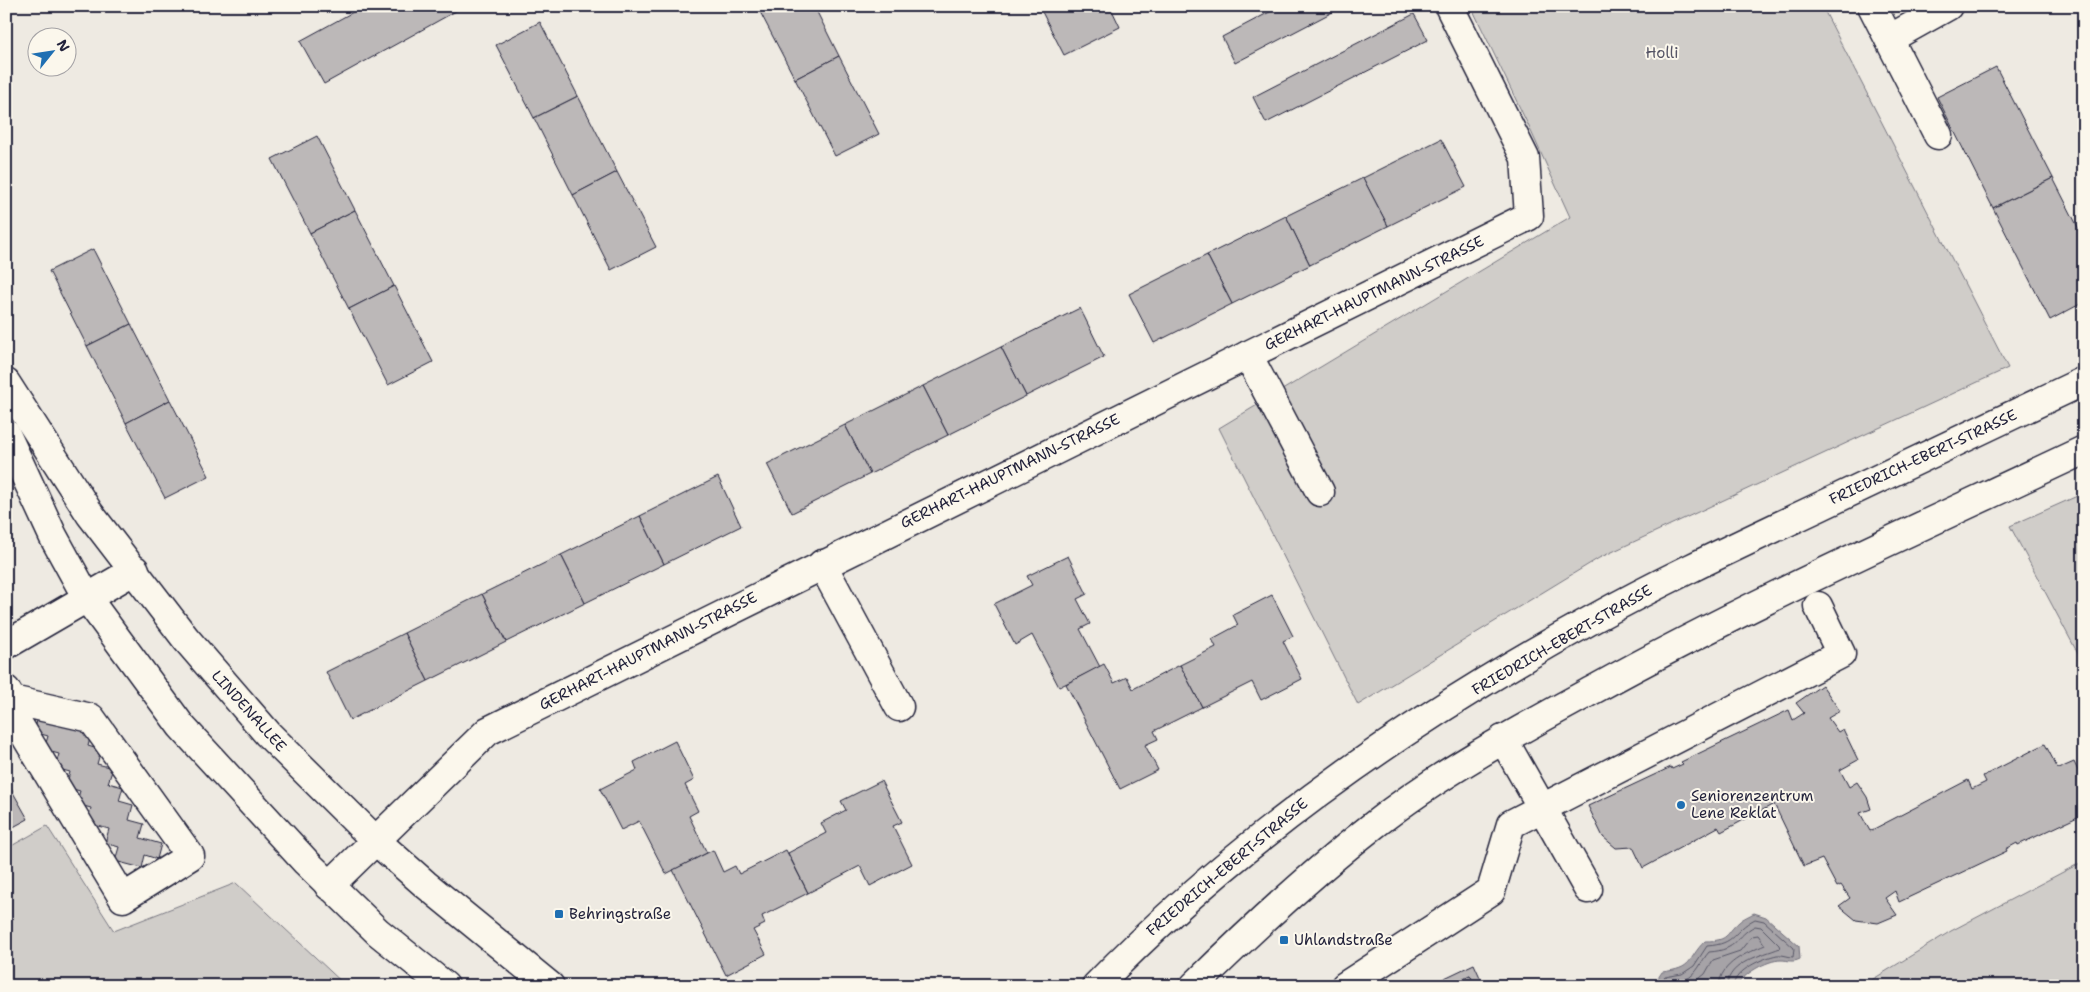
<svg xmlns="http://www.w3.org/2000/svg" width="2090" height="992" viewBox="0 0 2090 992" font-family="'Shantell Sans',sans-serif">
	<rect width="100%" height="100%" fill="#eeeae2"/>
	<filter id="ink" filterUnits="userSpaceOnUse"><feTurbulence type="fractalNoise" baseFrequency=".02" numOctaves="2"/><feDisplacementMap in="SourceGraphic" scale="10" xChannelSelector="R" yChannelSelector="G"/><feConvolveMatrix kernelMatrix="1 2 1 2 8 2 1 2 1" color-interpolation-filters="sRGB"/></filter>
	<g filter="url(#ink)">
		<g fill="#d0cdc9" stroke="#797882">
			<path d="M1471 6H1822L2008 368 1599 558 1358 705 1219 428 1570 217 1530 129Z"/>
			<path d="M2084 493V665L2010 526Z"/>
			<path d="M47 826 114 931 236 883 346 986H6V849Z"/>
			<path d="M2084 861V986H1862L1951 931Z"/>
		</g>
		<path fill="#a6a3a7" stroke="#716f7c" d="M1754 913 1766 917 1799 946 1800 959C1792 963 1789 960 1781 960 1767 960 1743 974 1737 986H1653L1662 972C1695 968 1686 960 1705 941 1730 941 1725 934 1739 922 1743 918 1749 916 1754 913Z"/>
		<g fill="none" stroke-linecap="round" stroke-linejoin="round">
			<g stroke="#575666" stroke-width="1">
				<path d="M1658 986 1665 977 1682 974 1694 966 1707 946C1737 944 1732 931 1755 919L1764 921 1794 948 1793 957C1788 957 1782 954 1777 955 1763 958 1735 970 1733 986"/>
				<path d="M1666 986C1671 981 1678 983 1685 980 1699 973 1700 962 1709 952 1739 950 1735 936 1755 926L1761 927 1779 945 1780 948C1763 955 1728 962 1727 986"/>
				<path d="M1690 986 1705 974 1713 960 1740 951 1752 936 1758 935 1765 945C1747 953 1720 963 1719 986"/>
			</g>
		</g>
		<g fill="#bcb8b8" stroke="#22223b">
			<path d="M364 6H465L324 84 300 41Z"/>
			<path d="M757 6H814L839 56 795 79Z"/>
			<path d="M1039 6H1110L1120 27 1064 55Z"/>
			<path d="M1281 6H1344L1235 63 1222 37Z"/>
			<path d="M1414 14 1428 40 1266 123 1253 97Z"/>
			<path d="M540 22 578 96 534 118 496 45Z"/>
			<path d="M839 56 879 134 835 156 795 79Z"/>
			<path d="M1996 67 2053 178 1993 208 1937 97Z"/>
			<path d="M578 96 617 172 573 195 534 118Z"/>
			<path d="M317 136 355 210 310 233 272 159Z"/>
			<path d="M1441 139 1466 187 1388 226 1363 178Z"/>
			<path d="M617 172 656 247 611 270 573 195Z"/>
			<path d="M1363 178 1388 226 1310 265 1286 216Z"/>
			<path d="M2053 178 2084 239V302L2050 320 1993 208Z"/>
			<path d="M355 210 394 286 349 309 310 233Z"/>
			<path d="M1286 216 1310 265 1232 304 1207 255Z"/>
			<path d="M93 249 131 324 87 346 49 271Z"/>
			<path d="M1207 255 1232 304 1154 343 1129 294Z"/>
			<path d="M394 286 433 362 388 385 349 309Z"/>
			<path d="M1080 308 1104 357 1026 396 1001 347Z"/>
			<path d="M131 324 170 400 126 423 87 346Z"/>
			<path d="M1001 347 1026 396 948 435 923 386Z"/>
			<path d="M923 386 948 435 870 474 845 425Z"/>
			<path d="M170 400 209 476 165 498 126 423Z"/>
			<path d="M845 425 870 474 792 513 767 464Z"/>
			<path d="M718 477 741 526 664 564 640 516Z"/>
			<path d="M640 516 664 564 585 603 561 555Z"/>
			<path d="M561 555 585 603 506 642 482 594Z"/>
			<path d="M1068 556 1087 594 1077 599 1090 624 1080 629 1100 667 1059 687 1032 635 1015 645 994 604 1032 585 1027 576Z"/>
			<path d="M482 594 506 642 428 681 404 633Z"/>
			<path d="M1272 595 1293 636 1283 641 1302 679 1261 700 1252 682 1202 707 1180 665 1216 647 1212 639 1238 625 1233 615Z"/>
			<path d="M404 633 428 681 350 720 326 672Z"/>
			<path d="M1104 664 1114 683 1127 677 1133 689 1180 665 1202 707 1154 731 1158 739 1145 745 1158 770 1120 789 1066 684Z"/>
			<path d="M1822 685 1840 711 1828 718 1838 732 1843 729 1858 760 1840 770 1849 787 1857 782 1867 797 1871 809 1860 813 1870 831 1968 780 1972 789 1986 782 1983 776 2045 744 2058 769 2074 762 2081 777 2084 775V814L2018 845 2017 843 2006 849 2007 851 1899 902 1895 891 1885 898 1897 915 1878 923 1856 920 1839 906 1850 898 1841 885 1837 887 1822 859 1804 866 1774 804 1721 832 1718 827 1643 868 1633 847 1616 848 1603 837 1588 806 1671 767 1672 769 1683 764 1681 762 1789 710 1793 720 1804 713 1796 703Z"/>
			<path d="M38 717 92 731 88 746 101 750 97 764 113 768 108 783 123 787 119 801 133 805 129 820 144 824 140 838 161 844 157 859 145 855 142 868 115 861 119 847 105 843 109 829 87 823 91 808 76 804 80 791 66 787 70 772 55 768 59 754 44 750 48 736 34 732Z"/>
			<path d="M675 741 694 780 685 785 698 811 689 816 707 853 666 874 639 821 621 830 600 789 637 770 634 762Z"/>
			<path d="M6 780 28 819 6 831Z"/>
			<path d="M881 781 902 822 893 826 912 864 870 886 860 866 808 893 788 853 826 833 821 823 846 810 841 801Z"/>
			<path d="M713 850 723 872 735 866 739 874 786 850 808 893 762 916 765 924 753 930 766 954 726 975 673 870Z"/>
			<path d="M1474 964 1484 986H1475L1470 975 1447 986H1428Z"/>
			<path d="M1470 975 1475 986H1447Z"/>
		</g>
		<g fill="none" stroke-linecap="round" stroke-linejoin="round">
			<g stroke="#22223b" stroke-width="31">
				<g id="minor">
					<path d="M1872 6 1938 135"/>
					<path d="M1889 39 1948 6"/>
					<path d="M1248 355 1320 492"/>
					<path d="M6 383 90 514 186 639 268 734 375 840 425 884 550 986"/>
					<path d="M6 434 53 536 87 598 181 726 306 862 378 932 445 986"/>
					<path d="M822 564 899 707"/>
					<path d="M6 645 135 570"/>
					<path d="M6 690 12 700 14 717 123 898 190 856 91 718 12 700"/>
					<path d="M1503 739 1588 889"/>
					<path d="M329 886 488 731 1529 216 1525 158 1449 6"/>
					<path d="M1345 986 1491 891 1511 824 1841 654 1818 606"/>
				</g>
			</g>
			<g stroke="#22223b" stroke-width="31">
				<g id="major">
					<path d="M1096 986C1240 838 1412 718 1593 619 1667 578 1743 543 1819 507 1907 465 1995 423 2084 381"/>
					<path d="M1194 986C1251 930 1310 875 1374 825 1441 772 1518 731 1593 690 1752 602 1919 528 2084 450"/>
				</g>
			</g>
			<use href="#minor" stroke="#fbf7ec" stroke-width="28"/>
			<use href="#major" stroke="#fbf7ec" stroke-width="28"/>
		</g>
	</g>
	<g fill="#1f6fb2" stroke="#fbf7ec" stroke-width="2">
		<circle cx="1681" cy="805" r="5"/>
		<rect x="554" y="909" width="10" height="10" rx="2.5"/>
		<rect x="1279" y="935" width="10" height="10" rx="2.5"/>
	</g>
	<g text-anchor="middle" stroke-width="4" stroke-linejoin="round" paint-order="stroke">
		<g font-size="15" fill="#565566" stroke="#fbf7ec">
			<text x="1662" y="58">Holli</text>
		</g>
		<g font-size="15" fill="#22223b" stroke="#fbf7ec">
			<text transform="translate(1374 293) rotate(-26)" y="5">GERHART-HAUPTMANN-STRASSE</text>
			<text transform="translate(1923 457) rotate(-25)" y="5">FRIEDRICH-EBERT-STRASSE</text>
			<text transform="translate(1010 471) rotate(-26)" y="5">GERHART-HAUPTMANN-STRASSE</text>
			<text transform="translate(1562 640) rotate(-30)" y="5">FRIEDRICH-EBERT-STRASSE</text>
			<text transform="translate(648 651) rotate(-27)" y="5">GERHART-HAUPTMANN-STRASSE</text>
			<text transform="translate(249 711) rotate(48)" y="5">LINDENALLEE</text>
			<text transform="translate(1227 867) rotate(-40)" y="5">FRIEDRICH-EBERT-STRASSE</text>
		</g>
		<g font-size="15" fill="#22223b" stroke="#fbf7ec" text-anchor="start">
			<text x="1691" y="801">Seniorenzentrum<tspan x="1691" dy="17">Lene Reklat</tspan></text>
			<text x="569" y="919">Behringstraße</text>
			<text x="1294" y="945">Uhlandstraße</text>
		</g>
	</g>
	<rect width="2090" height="992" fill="none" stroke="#fbf7ec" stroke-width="25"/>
	<rect x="12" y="12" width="2065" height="967" fill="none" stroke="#22223b" stroke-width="2" filter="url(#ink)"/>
	<g transform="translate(52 52) rotate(60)"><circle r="24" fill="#fbf7ec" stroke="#a4a2a5"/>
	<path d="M0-4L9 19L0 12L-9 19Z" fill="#1f6fb2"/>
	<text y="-8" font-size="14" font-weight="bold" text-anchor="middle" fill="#22223b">N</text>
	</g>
</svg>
